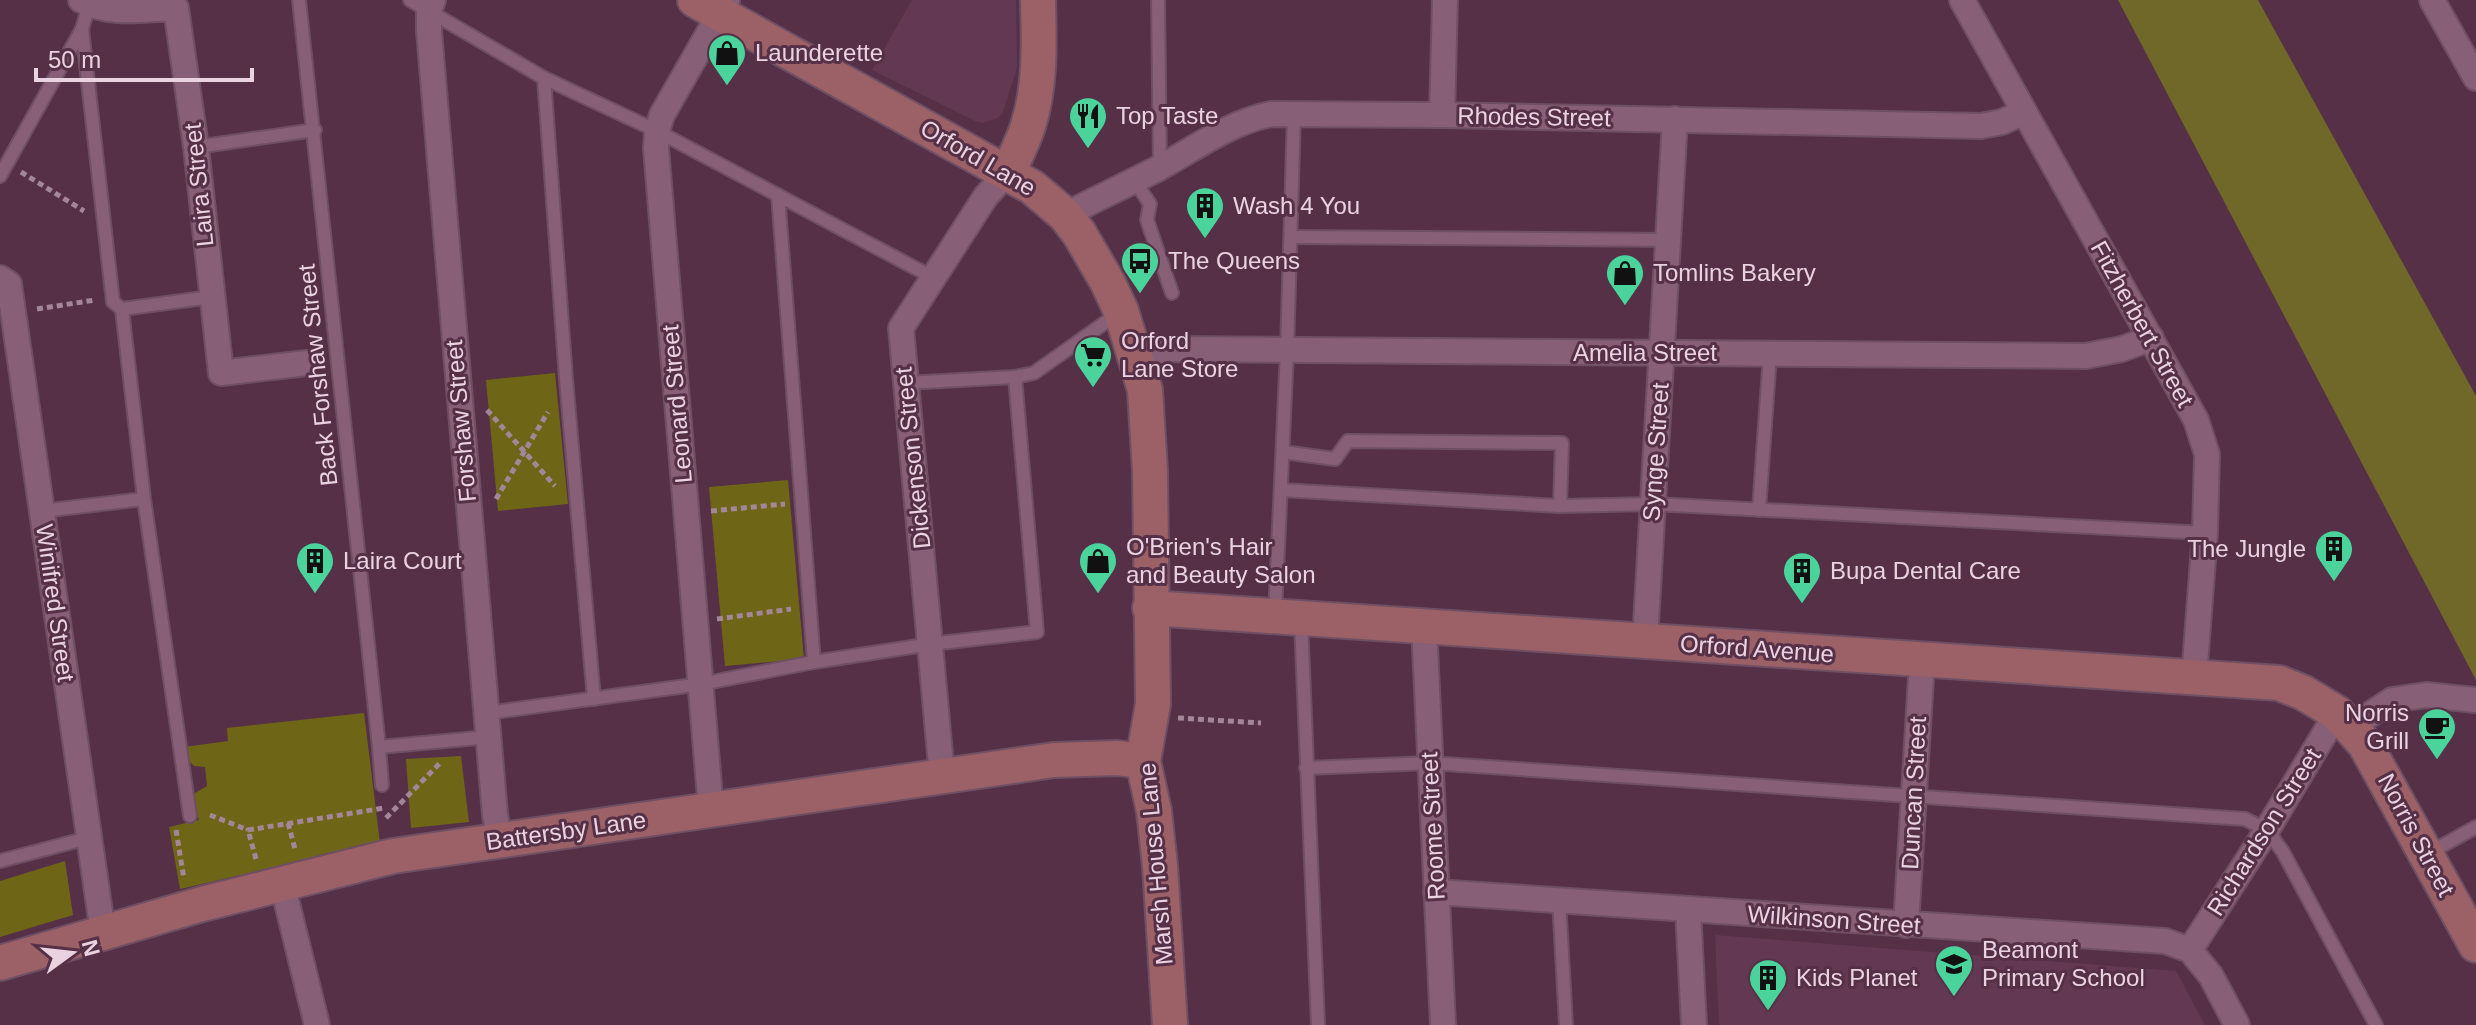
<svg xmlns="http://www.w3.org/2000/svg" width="2476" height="1025" viewBox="0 0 2476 1025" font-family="Arial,sans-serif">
	<rect width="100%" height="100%" fill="#553047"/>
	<g fill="#633853">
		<path d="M912 0H1016L1017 68 1003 112 998 118 983 123 975 121 872 70Z"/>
		<path d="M1715 935 2176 971 2205 1025H1719Z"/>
	</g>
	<g fill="#6e6517">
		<path d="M555 373 568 504 498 511 486 380Z"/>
		<path d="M788 480 804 659 725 666 709 487Z"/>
		<path d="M364 713 380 843 180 889 169 827 199 820 190 796 207 786 205 767 194 766 186 758 184 747 228 741 227 728Z"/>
		<path d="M461 756 469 822 411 828 406 759Z"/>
		<path d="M65 861 73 915 0 937V881Z"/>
	</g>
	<path fill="#706828" d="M2118 0H2258L2476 396V680Z"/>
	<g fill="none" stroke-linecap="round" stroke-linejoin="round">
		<g stroke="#6e4f63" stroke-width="16">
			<g id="lane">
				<path d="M299 0 379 747 489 737"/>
				<path d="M410 0 544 78 657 131 932 277"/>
				<path d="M1158 0 1160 167"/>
				<path d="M82 29 113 302 122 309 211 297"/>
				<path d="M544 78 566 379 594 699"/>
				<path d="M196 147 315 130"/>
				<path d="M0 176 82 29 89 5"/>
				<path d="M1134 180 1150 204 1147 220 1172 293"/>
				<path d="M778 195 814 662"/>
				<path d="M1291 237 1669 240"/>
				<path d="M122 309 144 499 190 816"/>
				<path d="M906 383 1015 377"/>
				<path d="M1283 452 1335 459 1348 441 1562 443 1560 506"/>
				<path d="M1281 490 1560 506 1653 504 2205 533"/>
				<path d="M1759 510 1770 354"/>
				<path d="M42 511 144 499"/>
				<path d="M1275 614 1287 351 1294 113"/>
				<path d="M1301 622 1318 1025"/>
				<path d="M487 713 701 684 814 662 931 644 1037 632 1015 377 1034 373 1120 312"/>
				<path d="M379 747 382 785"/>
				<path d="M1306 768 1430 763 2245 819 2267 830 2283 852 2376 1025"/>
				<path d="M2429 853 2476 827"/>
				<path d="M0 861 88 838"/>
				<path d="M1559 900 1566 1025"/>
			</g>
		</g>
		<g stroke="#6e4f63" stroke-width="28">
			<g id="street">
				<path d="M81 0C108 16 146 9 176 8L196 147 221 373 307 363"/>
				<path d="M433 0 429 11V31L495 815 500 841"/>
				<path d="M1962 0 2196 420 2207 454 2205 533 2194 678"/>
				<path d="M2432 0 2476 78"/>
				<path d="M1442 115 1445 0"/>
				<path d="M1065 215C1096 199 1128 184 1159 168 1197 147 1229 123 1271 114L1442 115 1981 126 2002 122 2024 112"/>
				<path d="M0 278 9 284 103 933"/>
				<path d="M1137 357 1175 349 2086 356 2122 349 2151 338"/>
				<path d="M1424 626 1443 1025"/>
				<path d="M1645 641 1675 119"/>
				<path d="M2351 727 2392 700 2426 695 2476 700"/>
				<path d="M942 776 901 328 986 196 1008 172"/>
				<path d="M711 810 656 148 657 131 662 115 727 1"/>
				<path d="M282 883 317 1025"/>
				<path d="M1436 892 2165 941 2190 950 2211 976 2237 1025"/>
				<path d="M1688 910 1694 1025"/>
				<path d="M1906 925 1922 661"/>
				<path d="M2190 950 2267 830 2337 713"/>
			</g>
		</g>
		<g stroke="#6e4f63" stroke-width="38">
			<g id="secondary">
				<path d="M695 0 1032 187 1065 215 1079 233 1108 283 1121 311 1145 390 1150 471 1153 704 1143 761 1154 811 1160 866 1170 1025"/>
				<path d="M1008 172C1015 157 1023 142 1028 126 1041 85 1039 42 1038 0"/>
				<path d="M1150 608 2279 683 2304 693 2337 713 2365 744 2476 945"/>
				<path d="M0 963 202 904 393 856 1054 760 1117 758 1143 761"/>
			</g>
		</g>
		<g stroke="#a38698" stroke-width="5" stroke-dasharray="6 4" stroke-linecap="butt">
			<path d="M21 172 84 211"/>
			<path d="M37 309 95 300"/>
			<path d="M487 410 555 486"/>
			<path d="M496 499 548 412"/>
			<path d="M711 511 785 504"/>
			<path d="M717 619 791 609"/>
			<path d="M1178 718 1261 723"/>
			<path d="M210 815 248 830"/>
			<path d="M386 818 441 762"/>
			<path d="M288 823 295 849"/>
			<path d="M176 830 184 879"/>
			<path d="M256 859 248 830 384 808"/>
		</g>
		<use href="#lane" stroke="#875f77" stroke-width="12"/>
		<use href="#street" stroke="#875f77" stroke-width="24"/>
		<use href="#secondary" stroke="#9b6166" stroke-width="34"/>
	</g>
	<defs>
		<g id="shop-pin" transform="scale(2)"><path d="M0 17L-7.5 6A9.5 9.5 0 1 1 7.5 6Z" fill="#4ad49c" stroke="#553047"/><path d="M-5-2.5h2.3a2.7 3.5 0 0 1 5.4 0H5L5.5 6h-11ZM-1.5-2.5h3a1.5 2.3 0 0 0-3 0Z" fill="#111"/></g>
		<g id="restaurant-pin" transform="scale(2)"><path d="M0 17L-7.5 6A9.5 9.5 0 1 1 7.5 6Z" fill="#4ad49c" stroke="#553047"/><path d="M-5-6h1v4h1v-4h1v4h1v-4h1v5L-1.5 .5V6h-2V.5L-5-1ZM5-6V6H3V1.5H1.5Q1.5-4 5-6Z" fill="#111"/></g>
		<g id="building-pin" transform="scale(2)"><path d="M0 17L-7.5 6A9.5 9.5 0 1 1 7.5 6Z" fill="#4ad49c" stroke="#553047"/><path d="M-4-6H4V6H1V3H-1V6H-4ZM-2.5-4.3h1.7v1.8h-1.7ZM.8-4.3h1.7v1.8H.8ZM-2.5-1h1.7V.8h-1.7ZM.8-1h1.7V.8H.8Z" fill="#111"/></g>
		<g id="bus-pin" transform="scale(2)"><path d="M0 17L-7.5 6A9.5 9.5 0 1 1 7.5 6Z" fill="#4ad49c" stroke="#553047"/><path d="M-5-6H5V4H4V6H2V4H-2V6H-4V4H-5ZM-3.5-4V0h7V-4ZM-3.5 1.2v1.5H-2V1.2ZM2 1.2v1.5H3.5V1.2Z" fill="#111"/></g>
		<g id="supermarket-pin" transform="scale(2)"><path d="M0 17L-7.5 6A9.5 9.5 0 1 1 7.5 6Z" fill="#4ad49c" stroke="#553047"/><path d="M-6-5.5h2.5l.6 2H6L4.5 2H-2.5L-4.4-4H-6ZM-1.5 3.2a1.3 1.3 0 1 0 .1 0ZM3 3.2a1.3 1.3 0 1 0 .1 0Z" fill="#111"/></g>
		<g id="cafe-pin" transform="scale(2)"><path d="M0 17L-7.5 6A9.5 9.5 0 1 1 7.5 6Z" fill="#4ad49c" stroke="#553047"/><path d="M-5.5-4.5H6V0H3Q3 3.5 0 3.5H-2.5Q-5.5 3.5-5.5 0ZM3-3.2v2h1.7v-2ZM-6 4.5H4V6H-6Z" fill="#111"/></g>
		<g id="school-pin" transform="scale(2)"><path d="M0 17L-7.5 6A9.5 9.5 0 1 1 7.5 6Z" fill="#4ad49c" stroke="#553047"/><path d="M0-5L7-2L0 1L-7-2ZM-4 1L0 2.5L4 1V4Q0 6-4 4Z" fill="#111"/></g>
	</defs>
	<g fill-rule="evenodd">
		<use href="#shop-pin" x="727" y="53"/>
		<use href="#restaurant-pin" x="1088" y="116"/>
		<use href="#building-pin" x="1205" y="206"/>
		<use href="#bus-pin" x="1140" y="261"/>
		<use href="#shop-pin" x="1625" y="273"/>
		<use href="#supermarket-pin" x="1093" y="355"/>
		<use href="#building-pin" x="2334" y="549"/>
		<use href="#building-pin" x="315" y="561"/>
		<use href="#shop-pin" x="1098" y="561"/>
		<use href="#building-pin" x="1802" y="571"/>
		<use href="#cafe-pin" x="2437" y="727"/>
		<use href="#school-pin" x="1954" y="964"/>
		<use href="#building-pin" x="1768" y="978"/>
	</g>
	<g text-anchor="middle" stroke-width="6" stroke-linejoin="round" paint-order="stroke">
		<g font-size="24" fill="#ead3e0" stroke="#553047" text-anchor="start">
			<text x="755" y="61">Launderette</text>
			<text x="1116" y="124">Top Taste</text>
			<text x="1233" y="214">Wash 4 You</text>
			<text x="1168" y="269">The Queens</text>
			<text x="1653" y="281">Tomlins Bakery</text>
			<text x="1121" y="349">Orford<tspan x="1121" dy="28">Lane Store</tspan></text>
			<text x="1126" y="555">O'Brien's Hair<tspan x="1126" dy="28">and Beauty Salon</tspan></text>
			<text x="2306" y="557" text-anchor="end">The Jungle</text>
			<text x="343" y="569">Laira Court</text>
			<text x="1830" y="579">Bupa Dental Care</text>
			<text x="2409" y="721" text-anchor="end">Norris<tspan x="2409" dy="28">Grill</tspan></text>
			<text x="1982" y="958">Beamont<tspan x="1982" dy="28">Primary School</tspan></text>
			<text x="1796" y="986">Kids Planet</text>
		</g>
		<g font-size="24" fill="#ead3e0" stroke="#553047">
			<text transform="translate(1534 117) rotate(1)" y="8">Rhodes Street</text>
			<text transform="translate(978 158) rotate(30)" y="8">Orford Lane</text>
			<text transform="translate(199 185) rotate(-96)" y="8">Laira Street</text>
			<text transform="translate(2142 324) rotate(61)" y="8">Fitzherbert Street</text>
			<text x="1645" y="361">Amelia Street</text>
			<text transform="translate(318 375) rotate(-96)" y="8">Back Forshaw Street</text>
			<text transform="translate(677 404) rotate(-95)" y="8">Leonard Street</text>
			<text transform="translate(461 421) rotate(-95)" y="8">Forshaw Street</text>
			<text transform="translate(1656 452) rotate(-86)" y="8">Synge Street</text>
			<text transform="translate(913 458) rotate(-96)" y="8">Dickenson Street</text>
			<text transform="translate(55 603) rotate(82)" y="8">Winifred Street</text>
			<text transform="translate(1757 649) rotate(4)" y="8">Orford Avenue</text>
			<text transform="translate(1914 793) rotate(-87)" y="8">Duncan Street</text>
			<text transform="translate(1433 826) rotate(-93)" y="8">Roome Street</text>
			<text transform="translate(566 831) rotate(-8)" y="8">Battersby Lane</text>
			<text transform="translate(2264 832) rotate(-58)" y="8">Richardson Street</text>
			<text transform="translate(2416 835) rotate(62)" y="8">Norris Street</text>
			<text transform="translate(1156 864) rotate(-95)" y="8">Marsh House Lane</text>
			<text transform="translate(1834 920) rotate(4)" y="8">Wilkinson Street</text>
		</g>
	</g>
	<g transform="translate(72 953) rotate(75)" stroke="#553047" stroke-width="6" paint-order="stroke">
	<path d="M0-6L14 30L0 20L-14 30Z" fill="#ead3e0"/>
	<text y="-12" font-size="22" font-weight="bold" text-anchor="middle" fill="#ead3e0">N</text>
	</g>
	<path d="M36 68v12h216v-12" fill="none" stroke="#ead3e0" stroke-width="4"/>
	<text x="48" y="68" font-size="24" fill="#ead3e0" stroke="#553047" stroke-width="6" paint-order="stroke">50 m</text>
</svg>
